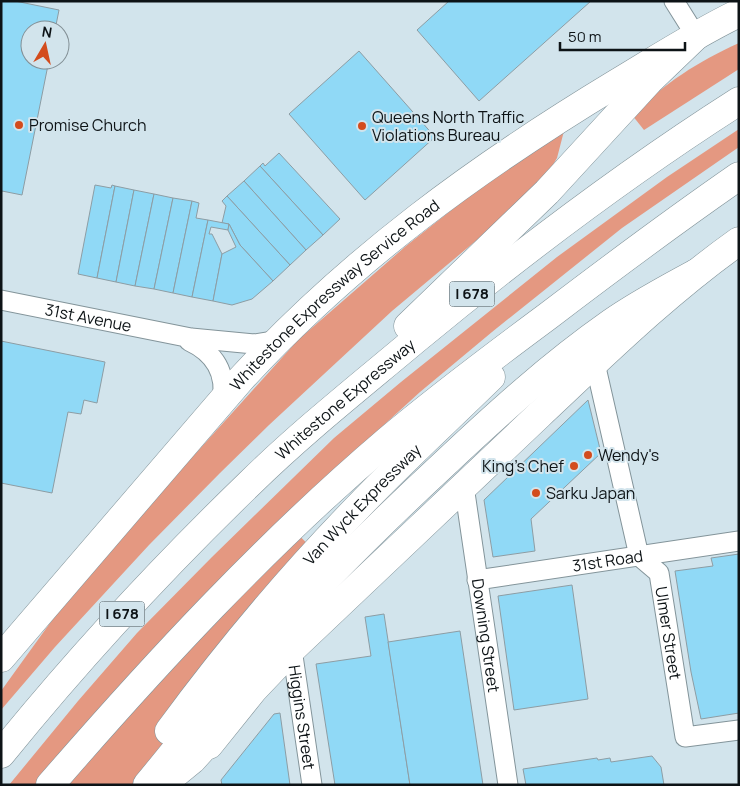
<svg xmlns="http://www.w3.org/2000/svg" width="740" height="786" viewBox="0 0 740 786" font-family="Manrope,sans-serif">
	<rect width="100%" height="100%" fill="#d2e4ec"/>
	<g fill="#e49881">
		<path d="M739 43V69L644 130 632 115C665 83 697 62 739 43Z"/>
		<path d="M739 129V147L622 228 492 332 420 392 282 518 341 578 339 580 342 583 140 785H9L78 701 137 633 212 557 334 438 401 382 557 257 667 177Z"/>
		<path d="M564 131 557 158 539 188 392 311 269 425 220 473 149 545 55 647 1 710V691L58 612 123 534 298 340 406 246 492 178Z"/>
	</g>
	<g fill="#90d9f6" stroke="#8d9da4">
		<path d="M1 1H15L59 10 55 30H30V60H49L22 195 2 191 1 194Z"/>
		<path d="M449 1H591L479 101 417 30Z"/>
		<path d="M359 51 435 137 365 200 289 114Z"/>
		<path d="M279 153 340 219 323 235 260 166 263 163 265 166Z"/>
		<path d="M260 166 323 235 306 250 244 181Z"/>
		<path d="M244 181 306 250 290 265 227 196Z"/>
		<path d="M95 185 111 188 112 185 115 186 97 278 78 274Z"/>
		<path d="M115 186 134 190 116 282 97 278Z"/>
		<path d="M134 190 154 194 135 286 116 282Z"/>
		<path d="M154 194 173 198 154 289 135 286Z"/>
		<path d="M227 196 290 265 273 281 240 245 229 224 222 223 226 206 222 201Z"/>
		<path d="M173 198 192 201 173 293 154 289Z"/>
		<path d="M192 201 199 203 196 218 208 220 192 297 173 293Z"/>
		<path d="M208 220 229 224 228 230 211 227 209 234H212L222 254 213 301 192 297Z"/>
		<path d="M229 224 240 245 273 281 252 299 232 305 213 301 222 254 236 247 228 230Z"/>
		<path d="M1 341 105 362 97 403 84 400 81 414 68 412 52 493 1 483Z"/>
		<path d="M588 400 601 453 531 519 535 551 493 557 484 500Z"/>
		<path d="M739 554V713L701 719 691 672 675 571 713 566 711 558Z"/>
		<path d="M572 585 588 699 514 710 498 596Z"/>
		<path d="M384 614 410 785H335L316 664 371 656 365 617Z"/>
		<path d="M460 631 483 785H410L388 642Z"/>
		<path d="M280 713 290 785H222L221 780 274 714Z"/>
		<path d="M652 756 661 767 664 785H526L523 769 597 758 598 760 610 758 611 762Z"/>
	</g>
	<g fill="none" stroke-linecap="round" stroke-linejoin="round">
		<g stroke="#83949a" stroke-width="21">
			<g id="street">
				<path d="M674 1 696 36"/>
				<path id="s1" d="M1 300 191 338 254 344 280 340"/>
				<path d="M189 341C215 353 227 373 222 401"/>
				<path id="s2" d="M595 363 639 556 659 573 685 737 739 730"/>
				<path id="s3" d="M464 486 508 785"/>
				<path id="s4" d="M477 580 739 541"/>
				<path id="s5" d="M292 649 312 785"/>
			</g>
		</g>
		<g stroke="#83949a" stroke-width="29">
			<g id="secondary">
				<path id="s6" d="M1 658 240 380C351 259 478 167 617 83 657 59 697 33 739 13"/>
				<path d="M209 745 254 689 292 649C374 571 457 493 539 415 603 355 667 292 739 241"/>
			</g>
		</g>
		<g stroke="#83949a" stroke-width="29">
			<g id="highway">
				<path d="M408 326 547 192 649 81 696 36"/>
				<path id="s7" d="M169 731C227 652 290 577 358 507 401 462 447 420 491 377"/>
				<path id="s8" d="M1 754C78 659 162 568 250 483 302 432 359 387 415 340 519 254 626 173 739 101"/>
				<path d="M165 782 192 760 223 726"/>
				<path d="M50 785C155 664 265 545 387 441 439 397 494 356 548 316 611 268 674 221 739 176"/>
				<path d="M147 785C180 745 212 704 246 665 308 595 374 529 443 465 496 415 551 365 611 323 638 304 667 289 696 273"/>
			</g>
		</g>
		<use href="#street" stroke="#fff" stroke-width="19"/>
		<use href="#secondary" stroke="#fff" stroke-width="28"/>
		<use href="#highway" stroke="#fff" stroke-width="28"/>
	</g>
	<g fill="#d34c1d" stroke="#d2e4ec" stroke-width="2">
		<circle cx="19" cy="125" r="5"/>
		<circle cx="362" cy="126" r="5"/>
		<circle cx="588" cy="455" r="5"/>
		<circle cx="574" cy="466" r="5"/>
		<circle cx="536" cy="493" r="5"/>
	</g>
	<g text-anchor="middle" stroke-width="4" stroke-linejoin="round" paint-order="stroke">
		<g fill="#d2e4ec" stroke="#485256" stroke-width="1">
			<rect x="449.5" y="281.5" width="45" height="25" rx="4"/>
			<rect x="99.5" y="601.5" width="45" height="25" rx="4"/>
		</g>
		<g font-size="15" font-weight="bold" fill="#0d1316">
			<text x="472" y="299">I 678</text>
			<text x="122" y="619">I 678</text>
		</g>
		<g font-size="16" fill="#0d1316" stroke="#d2e4ec" text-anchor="start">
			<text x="372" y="123">Queens North Traffic<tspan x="372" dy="18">Violations Bureau</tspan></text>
			<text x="29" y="131">Promise Church</text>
			<text x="598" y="461">Wendy's</text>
			<text x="564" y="472" text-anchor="end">King’s Chef</text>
			<text x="546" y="499">Sarku Japan</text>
		</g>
		<g font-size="16" fill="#0d1316" stroke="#d2e4ec">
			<text dy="6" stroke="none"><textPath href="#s6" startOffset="494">Whitestone Expressway Service Road</textPath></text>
			<text dy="6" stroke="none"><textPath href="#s1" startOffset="89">31st Avenue</textPath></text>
			<text dy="6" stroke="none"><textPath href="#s8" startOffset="495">Whitestone Expressway</textPath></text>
			<text dy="6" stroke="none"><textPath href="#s7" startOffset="298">Van Wyck Expressway</textPath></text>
			<text dy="6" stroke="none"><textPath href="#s4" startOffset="132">31st Road</textPath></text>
			<text dy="6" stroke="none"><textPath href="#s2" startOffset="285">Ulmer Street</textPath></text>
			<text dy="6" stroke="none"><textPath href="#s3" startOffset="151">Downing Street</textPath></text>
			<text dy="6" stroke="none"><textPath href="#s5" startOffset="69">Higgins Street</textPath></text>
		</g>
	</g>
	<rect width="740" height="786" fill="none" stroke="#0d1316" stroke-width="5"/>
	<g transform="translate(45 45) rotate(9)"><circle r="24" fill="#d2e4ec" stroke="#839096"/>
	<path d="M0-4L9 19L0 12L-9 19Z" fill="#d34c1d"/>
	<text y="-8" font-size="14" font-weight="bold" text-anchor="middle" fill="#0d1316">N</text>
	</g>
	<path d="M560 42v8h125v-8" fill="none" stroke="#0d1316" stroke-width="2.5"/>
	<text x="568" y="42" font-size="15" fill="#0d1316" stroke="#d2e4ec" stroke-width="4" paint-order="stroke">50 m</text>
</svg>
